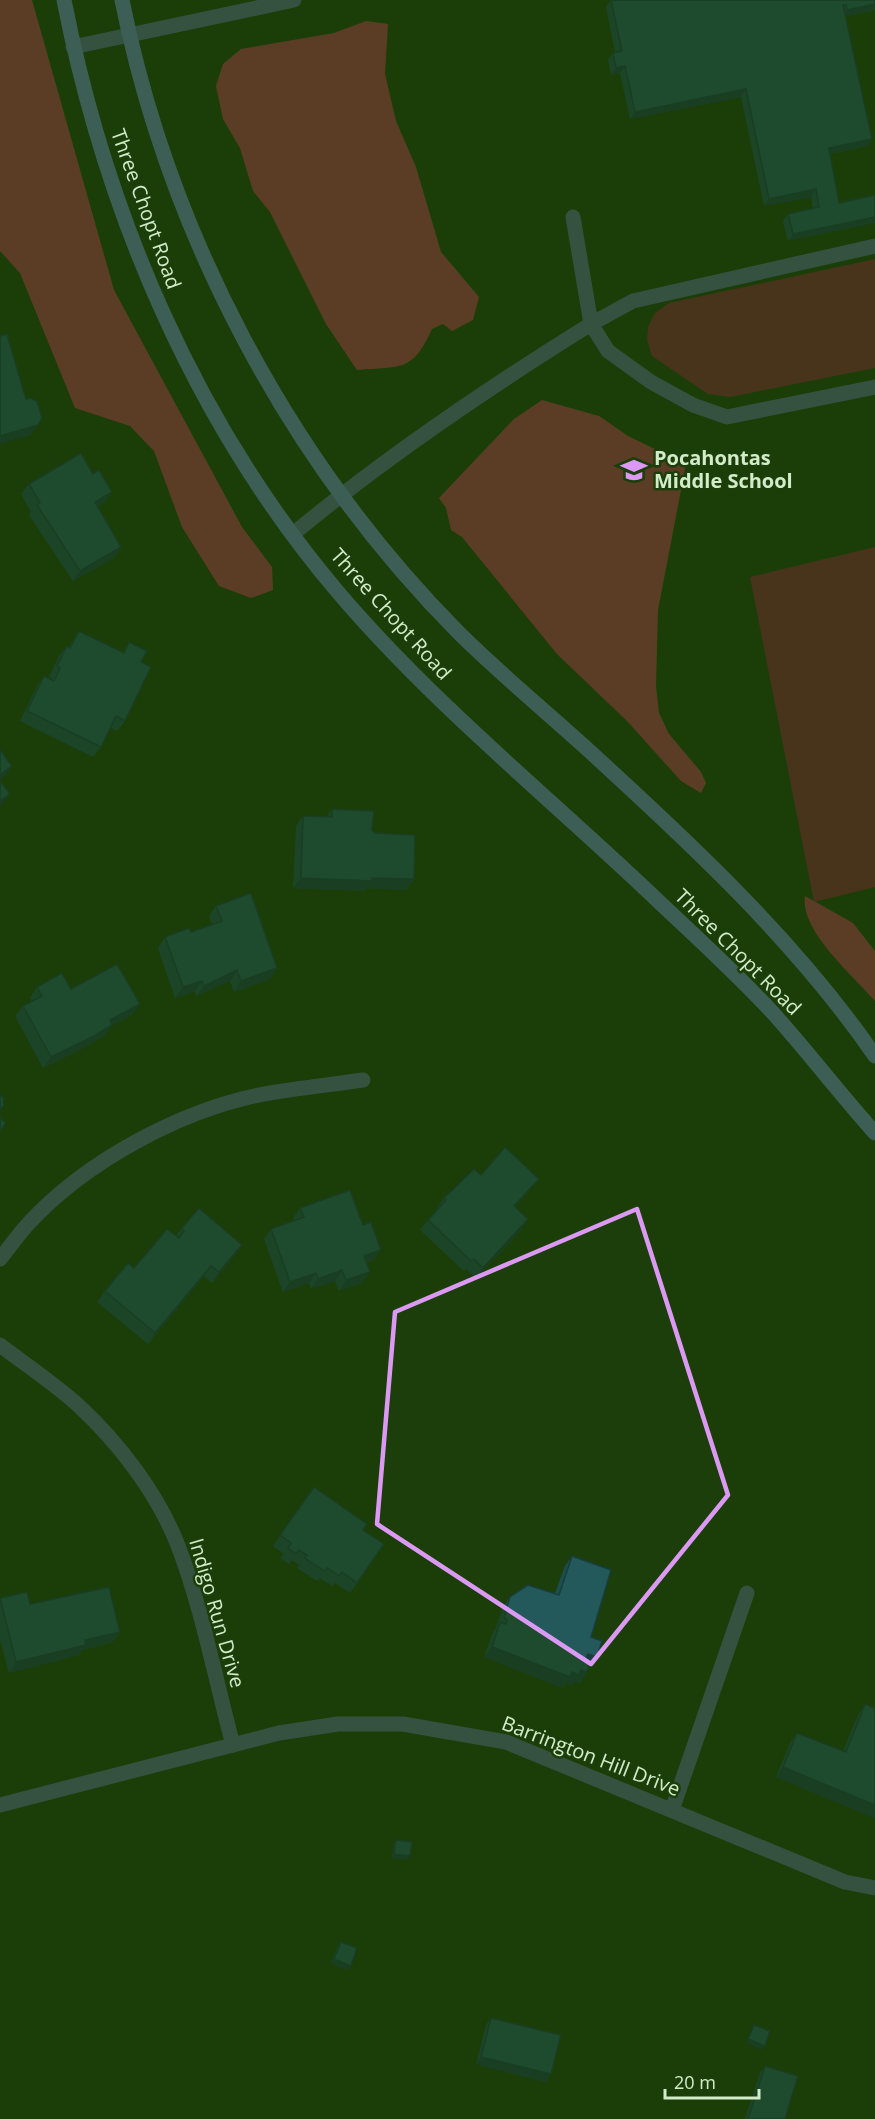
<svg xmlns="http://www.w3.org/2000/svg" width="875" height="2119" viewBox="0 0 875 2119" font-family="'Open Sans',sans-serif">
	<rect width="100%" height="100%" fill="#1c3e0a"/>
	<g fill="#7d2832">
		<path d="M875 259V368L730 397 708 394 652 356 647 340 648 327 655 313 669 303Z"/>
		<path d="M875 547V887L814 902 750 577Z"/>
	</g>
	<g fill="#a93d49">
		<path d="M0 0H32L114 290 242 527 272 567 273 590 251 598 219 586 182 527 154 451 130 426 75 408 20 273 0 251Z"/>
		<path d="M366 21 388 24 385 74 396 121 416 167 441 252 479 297 473 320 452 331 443 324 432 329C412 373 401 366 357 370L326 324 270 212 253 191 240 148 223 119 216 86 223 64 241 49 334 33Z"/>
		<path d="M542 400 599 416 628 436 686 464 658 610 656 686 659 713 669 734 701 772 706 783 701 793 681 781 628 722 557 654 462 537 451 530 446 508 439 498 514 419Z"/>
		<path d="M805 896 853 923 875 951V1001C853 975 800 931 805 896Z"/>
	</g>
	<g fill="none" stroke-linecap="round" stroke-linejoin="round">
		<g stroke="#566984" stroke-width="15">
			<path d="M73 47 294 0"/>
			<path d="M875 246 633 301 591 324 608 351 651 382 693 405 727 417 875 387"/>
			<path d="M293 534C387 456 488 388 591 324L573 217"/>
		</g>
		<g stroke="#566984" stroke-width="15">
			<path d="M0 1259C9 1248 18 1235 28 1224 86 1161 181 1110 264 1094 297 1088 330 1085 363 1080"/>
			<path d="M0 1345C26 1365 55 1384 79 1406 119 1443 157 1493 177 1543 202 1607 215 1678 233 1745"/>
			<path d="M0 1805 279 1733 338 1724H403L506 1742 845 1882 875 1888"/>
			<path d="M672 1810 747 1593"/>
		</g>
		<g stroke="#6786b0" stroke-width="15">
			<path d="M64 0C106 214 195 423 337 591 432 703 549 797 655 898 695 936 736 973 773 1013 808 1052 840 1094 875 1133"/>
			<path d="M122 0C169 234 289 461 457 631 498 672 542 708 585 747 689 842 795 940 875 1056"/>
		</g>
	</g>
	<g fill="#1e4d4d">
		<path d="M611 0H875V11L874 7 872 11 846 16 872 139 867 146 830 154 839 203 788 241 783 221 788 214 813 209 811 197 764 206 741 97 630 119 620 73 611 75 608 60 613 53 615 52 606 7Z"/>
		<path d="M29 484 105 502 98 506 121 547 114 558 73 581 29 515 31 512 21 494Z"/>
		<path d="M79 631 123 652 129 642 141 662 125 721 117 731 110 727 101 747 93 757 20 721 37 686 44 676 52 680V678L49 677 59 656 67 646 69 647Z"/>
		<path d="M332 809 372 830 414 879 406 890 367 888 365 891 293 888 296 826 303 816 327 817Z"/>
		<path d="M216 906 270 979 234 992 230 981 196 996 195 991 175 998 158 948 165 937 191 932 212 925 209 916Z"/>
		<path d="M37 987 71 989 140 1004 132 1015 111 1026 105 1035 85 1047 43 1068 15 1016 23 1006 32 1001 30 998Z"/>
		<path d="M481 1175 539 1179 531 1189 515 1207 528 1219 521 1230 476 1278 466 1269 464 1271 420 1230 428 1220 437 1210 436 1209 444 1198Z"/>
		<path d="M300 1208 374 1260 366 1263 362 1283 339 1291 335 1281 311 1289 309 1283 283 1292 264 1239 271 1229 294 1221 293 1218Z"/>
		<path d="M182 1228 235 1255 212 1283 204 1276 148 1344 97 1302 105 1291 176 1236Z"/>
		<path d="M314 1487 363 1530 384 1544 350 1593 335 1583 332 1586 320 1578 317 1581 297 1568 299 1565 292 1560 289 1564 280 1558 284 1554 273 1546Z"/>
		<path d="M572 1556 591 1637 590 1668 580 1683 575 1681 572 1685 566 1683 563 1688 484 1657 493 1632 496 1627 503 1608 510 1597 555 1593 565 1566Z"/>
		<path d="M0 1598 30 1604 113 1642 82 1650 79 1655 9 1673 0 1640Z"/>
		<path d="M865 1704 875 1818 776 1777 790 1743 797 1733 843 1751 858 1715Z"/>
		<path d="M396 1840 408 1860 392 1858 394 1844Z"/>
		<path d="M341 1942 348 1970 331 1963 338 1946Z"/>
		<path d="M491 2018 551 2074 546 2082 476 2064 486 2025Z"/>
		<path d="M765 2066 785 2119H745L760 2073Z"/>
	</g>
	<g fill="#183e3f">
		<path d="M875 4V6L872 11 842 17 847 10Z"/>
		<path d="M625 66 620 73 611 75 616 68Z"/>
		<path d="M746 89 741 97 630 119 635 112Z"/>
		<path d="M872 139 867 146 824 155 829 148Z"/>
		<path d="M816 189 811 197 764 206 769 199Z"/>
		<path d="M875 217V223L788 241 793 234Z"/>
		<path d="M38 425 31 435 0 444V436Z"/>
		<path d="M112 492 105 502 88 512 95 502Z"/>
		<path d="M121 547 114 558 73 581 80 571Z"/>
		<path d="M12 766 5 776 0 780V775Z"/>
		<path d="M10 794 2 804 0 806V801Z"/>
		<path d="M301 878H372L414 879 406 890 367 888 365 891 293 888Z"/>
		<path d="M277 968 270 979 234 992 241 981Z"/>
		<path d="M237 970 230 981 196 996 204 986Z"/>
		<path d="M202 981 195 991 175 998 183 987Z"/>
		<path d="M140 1004 132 1015 111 1026 105 1035 85 1047 43 1068 51 1057 110 1020Z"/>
		<path d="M539 1179 531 1189 506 1217 514 1206Z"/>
		<path d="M528 1219 521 1230 476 1278 483 1268Z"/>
		<path d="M242 1245 235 1255 212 1283 219 1272Z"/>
		<path d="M381 1250 374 1260 356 1266 364 1256Z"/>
		<path d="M211 1266 204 1276 148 1344 155 1333Z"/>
		<path d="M342 1270 335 1281 311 1289 318 1279Z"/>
		<path d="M370 1272 362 1283 339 1291 346 1280Z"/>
		<path d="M316 1273 309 1283 283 1292 290 1282Z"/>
		<path d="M120 1632 113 1642 82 1650 79 1655 9 1673 16 1662 85 1640Z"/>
		<path d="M492 1647 572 1672 581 1670 587 1672 580 1683 575 1681 572 1685 566 1683 563 1688 484 1657Z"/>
		<path d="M588 1654 597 1657 590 1668 580 1664Z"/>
		<path d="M783 1767 875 1805V1818L776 1777Z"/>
		<path d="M394 1854 410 1856 408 1860 392 1858Z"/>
		<path d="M334 1959 351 1966 348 1970 331 1963Z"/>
		<path d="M748 2039 765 2046 762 2050 746 2043Z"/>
		<path d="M481 2057 551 2074 546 2082 476 2064Z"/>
	</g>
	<g fill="#23595a" stroke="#183e3f" stroke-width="1.5">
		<path d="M611 0H875V4L847 10 846 5H843L872 139 829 148 839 203 875 195V217L793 234 788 214 819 207 816 189 769 199 746 89 635 112 625 66 616 68 613 53 622 51Z"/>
		<path d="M7 334 26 399 30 398 37 401 42 418 38 425 0 436V336Z"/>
		<path d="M81 453 93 474 99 470 112 492 95 502 121 547 80 571 37 505 40 503 29 484Z"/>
		<path d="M79 631 124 653 129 642 147 651 141 662 151 667 125 721 116 716 101 747 27 711 44 676 54 681 60 668 57 666 67 646 70 648Z"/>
		<path d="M0 750 12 766 0 775Z"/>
		<path d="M0 781 10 794 0 801Z"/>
		<path d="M332 809 374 811 372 830 375 833 415 835 414 879 372 878V881L301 878 303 816 332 817Z"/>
		<path d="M251 893 277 968 241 981 237 970 204 986 202 981 183 987 165 937 189 928 191 932 222 921 216 906Z"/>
		<path d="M117 964 140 1004 110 1020 112 1025 92 1037 51 1057 23 1006 42 996 37 987 62 973 71 989Z"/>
		<path d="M0 1095 3 1097 4 1105 0 1110Z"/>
		<path d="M0 1118 6 1123 0 1131Z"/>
		<path d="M505 1147 539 1179 514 1206 528 1219 483 1268 474 1259 471 1261 428 1220 446 1200 444 1198 474 1169 481 1175Z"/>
		<path d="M350 1190 363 1225 371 1222 381 1250 364 1256 370 1272 346 1280 342 1270 318 1279 316 1273 290 1282 271 1229 304 1217 300 1208Z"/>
		<path d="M199 1208 242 1245 219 1272 211 1266 155 1333 105 1291 128 1263 134 1268 167 1229 179 1238 184 1231 182 1228Z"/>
		<path d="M314 1487 367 1524 363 1530 384 1544 357 1583 342 1572 339 1576 327 1568 324 1571 305 1558 307 1555 299 1550 296 1554 288 1548 291 1543 280 1535Z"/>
		<path d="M572 1556 611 1570 591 1637 602 1641 597 1657 588 1654 586 1658 591 1661 587 1672 581 1670 579 1675 572 1672 570 1677 492 1647 500 1622 506 1624 507 1620 504 1617 510 1597 528 1585 559 1595Z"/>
		<path d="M109 1587 120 1632 85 1640 86 1645 16 1662 0 1598 27 1592 30 1604Z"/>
		<path d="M865 1704 875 1708V1805L783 1767 797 1733 846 1752Z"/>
		<path d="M396 1840 412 1842 410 1856 394 1854Z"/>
		<path d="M341 1942 357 1948 351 1966 334 1959Z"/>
		<path d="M491 2018 561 2035 551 2074 481 2057Z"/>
		<path d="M754 2025 770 2031 765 2046 748 2039Z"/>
		<path d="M765 2066 798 2076 785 2119H748Z"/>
	</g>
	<path d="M0 0H875V2119H0ZM637 1209 728 1495 591 1664 377 1524 395 1312Z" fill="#1c3e0a" fill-opacity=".55" fill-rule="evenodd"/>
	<path fill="none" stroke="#dc99f4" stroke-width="4.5" stroke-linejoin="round" d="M637 1209 728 1495 591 1664 377 1524 395 1312Z"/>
	<defs>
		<g id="school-bare" transform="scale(2.07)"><path d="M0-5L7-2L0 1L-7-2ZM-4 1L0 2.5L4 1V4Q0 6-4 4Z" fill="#dc99f4" stroke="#1c3e0a" stroke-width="2.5" paint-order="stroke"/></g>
	</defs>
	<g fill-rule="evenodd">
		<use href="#school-bare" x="634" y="470"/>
	</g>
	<g text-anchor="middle" stroke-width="5" stroke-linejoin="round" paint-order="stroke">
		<g font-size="20" fill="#d2ebc8" stroke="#1c3e0a">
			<text transform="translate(146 209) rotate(70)" y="7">Three Chopt Road</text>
			<text transform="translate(391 614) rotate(48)" y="7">Three Chopt Road</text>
			<text transform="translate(738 952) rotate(45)" y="7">Three Chopt Road</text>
			<text transform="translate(217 1613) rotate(74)" y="7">Indigo Run Drive</text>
			<text transform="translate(591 1756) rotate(21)" y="7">Barrington Hill Drive</text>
		</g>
		<g font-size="20" font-weight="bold" fill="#d2ebc8" stroke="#1c3e0a" text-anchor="start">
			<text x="654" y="465">Pocahontas<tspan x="654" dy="23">Middle School</tspan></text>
		</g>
	</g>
	<path d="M665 2089v9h94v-9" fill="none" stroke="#d2ebc8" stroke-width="3"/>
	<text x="674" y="2089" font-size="18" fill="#d2ebc8" stroke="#1c3e0a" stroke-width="4.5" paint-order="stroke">20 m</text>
</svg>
